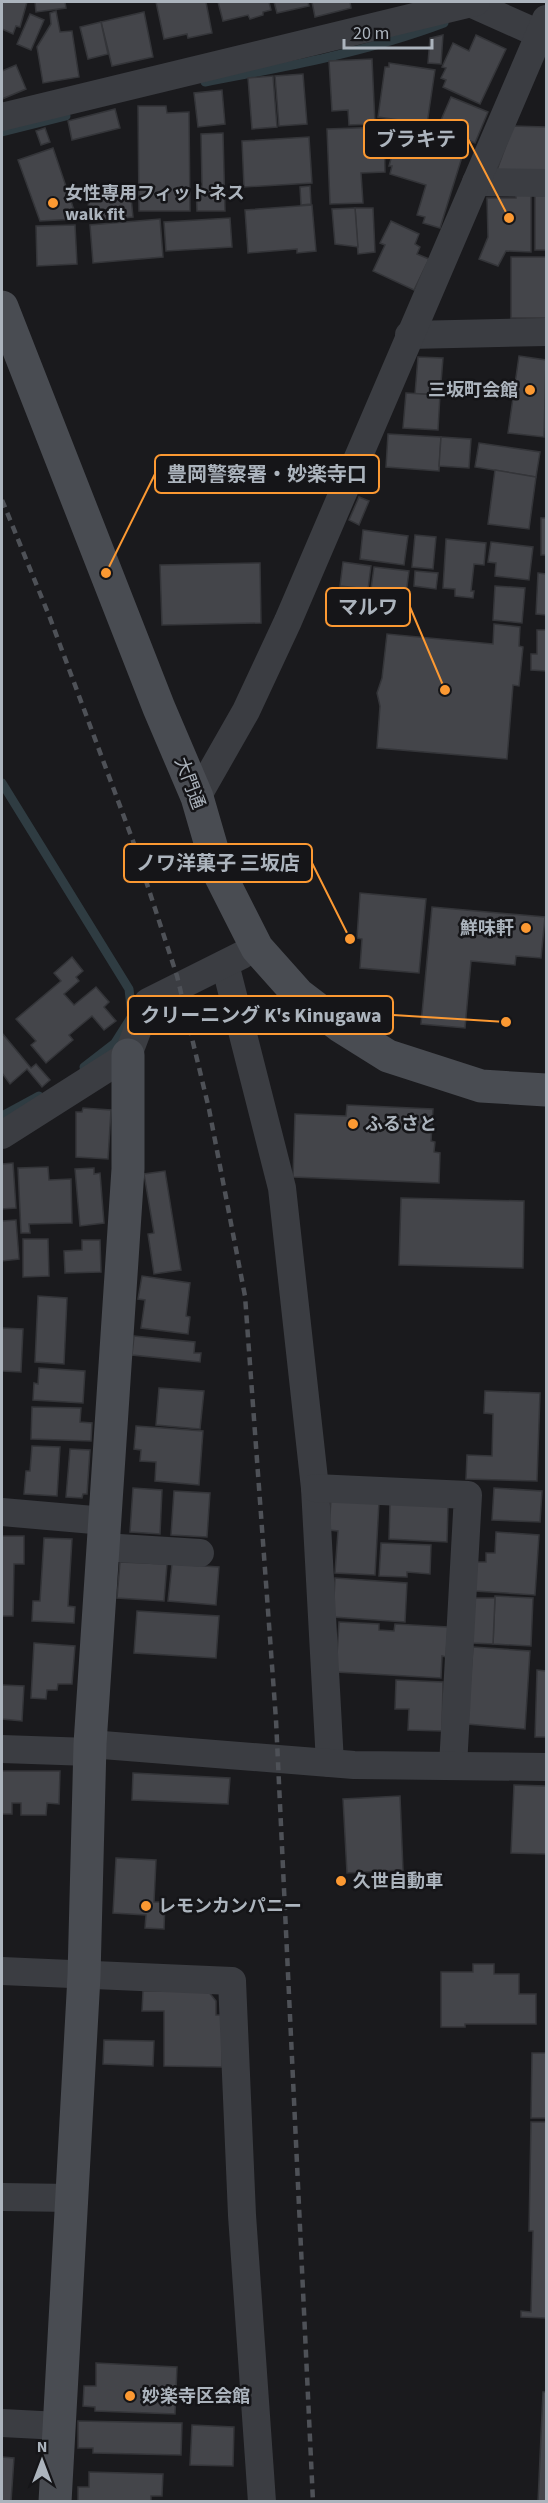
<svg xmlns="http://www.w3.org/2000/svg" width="548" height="2503" viewBox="0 0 548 2503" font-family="'Source Sans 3','Noto Sans JP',sans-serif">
	<rect width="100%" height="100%" fill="#1a1a1d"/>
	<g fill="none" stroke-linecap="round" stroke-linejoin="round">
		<g stroke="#2f3c42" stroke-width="9">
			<path d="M205 82C285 67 367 52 444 23"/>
			<path d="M2 132 66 116"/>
			<path d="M2 783 129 989 132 1016 115 1043 84 1067"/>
			<path d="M2 1116 39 1096"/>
		</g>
	</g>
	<g fill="#44454a" stroke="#343539" stroke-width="1.5">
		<path d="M2 2H27L20 27 16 26 13 34 2 29Z"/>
		<path d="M35 2H65L66 8 36 12Z"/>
		<path d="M156 2H206L212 33 188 38 187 34 164 39Z"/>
		<path d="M218 2H269L271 10 263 12V15L250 19 248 15 223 21Z"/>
		<path d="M274 2H308L309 6 277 13Z"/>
		<path d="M312 2H350L351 8 315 17Z"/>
		<path d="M56 11 60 32 72 31 79 77 43 83 37 47 51 24 50 13Z"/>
		<path d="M144 12 153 57 112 66 101 22Z"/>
		<path d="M30 14 44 20 31 50 17 44Z"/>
		<path d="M101 22 108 54 88 59 80 27Z"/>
		<path d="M443 35 441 64 428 63 430 38Z"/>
		<path d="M476 35 506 49 480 104 443 87 446 80 441 78 446 68 442 67 453 43 469 51Z"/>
		<path d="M372 59 375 124 349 125 348 110 332 111 329 61Z"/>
		<path d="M389 63 435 70 427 124 378 117 385 67H389Z"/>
		<path d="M16 65 26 89 2 99V71Z"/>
		<path d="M303 74 307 124 279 126 275 76Z"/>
		<path d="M273 76 277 127 252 129 248 78Z"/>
		<path d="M222 90 225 124 198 127 194 93Z"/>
		<path d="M451 97 488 112 475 143 438 127Z"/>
		<path d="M138 106H166L167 113 189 112 190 211H139Z"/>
		<path d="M115 109 120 128 72 140 68 121Z"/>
		<path d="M513 126 546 127V170H497Z"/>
		<path d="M384 127 385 172 361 173 363 203 330 204 327 129Z"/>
		<path d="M45 128 50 142 41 145 36 131Z"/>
		<path d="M223 133 225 211H197L196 186H202L201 134Z"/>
		<path d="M427 133 466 144 440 228 423 223 425 217 417 215 426 185 390 174 392 166H389L398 134 425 142Z"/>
		<path d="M309 137 312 183 244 187 242 141Z"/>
		<path d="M53 148 77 219 40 221 18 160Z"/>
		<path d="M310 186 311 204 301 205 300 187Z"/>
		<path d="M130 187 133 217 90 221 87 191Z"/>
		<rect x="535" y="192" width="11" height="58"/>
		<path d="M516 195H531V252L506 251 498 266 479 259 488 237 487 198H516Z"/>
		<path d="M312 205 316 251 297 253V249L248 253 245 210Z"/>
		<path d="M355 208H373L375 252 358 254Z"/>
		<path d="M355 208 358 247 335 244 332 209Z"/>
		<path d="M230 218 232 247 166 251 164 222Z"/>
		<path d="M160 219 163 257 93 263 90 225Z"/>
		<path d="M391 221 419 234 415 244 420 247 417 254 429 259 414 290 373 271 385 245 380 243Z"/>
		<path d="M75 225 77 264 37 266 36 226Z"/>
		<rect x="511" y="257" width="35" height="61"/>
		<path d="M519 356 546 360 544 437 508 433Z"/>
		<path d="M418 357 443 358 440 395 415 394Z"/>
		<path d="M406 393 440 395 438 430 403 428Z"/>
		<path d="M388 434 441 437 439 471 386 467Z"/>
		<path d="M441 437 471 439 469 468 439 466Z"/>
		<path d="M479 443 540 452 536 477 475 467Z"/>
		<path d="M495 470 536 477 529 529 488 524Z"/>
		<path d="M359 497 369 501 359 525 349 520Z"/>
		<rect x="541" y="518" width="5" height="37"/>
		<path d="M363 530 408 536 404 565 360 559Z"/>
		<path d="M415 535 436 537 433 569 412 567Z"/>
		<path d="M446 539 486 543 484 565 474 564 471 591H474L473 598 455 596V589L443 588Z"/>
		<path d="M491 542 533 547 529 580 495 576 496 563 488 562Z"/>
		<path d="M343 562 371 566 368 589 340 586Z"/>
		<path d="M260 563 261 623 162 625 160 565Z"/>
		<path d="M374 567 409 571 406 594 371 589Z"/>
		<path d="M415 571 438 573 436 589 414 586Z"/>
		<path d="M538 573 546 574V615L536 614Z"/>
		<path d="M495 586 525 588 522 623 493 620Z"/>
		<path d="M494 624 520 627 519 646 523 647 519 686 513 685 507 759 377 748 380 706 377 693 382 678 387 634 493 644Z"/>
		<path d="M537 630H546V671L531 670V654H537Z"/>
		<path d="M360 893 426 899 419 973 360 968 362 939 357 938Z"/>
		<path d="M432 907 545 917 541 958 516 956 515 965 471 961 465 1028 421 1024Z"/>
		<path d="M72 957 83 971 76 977 79 981 64 994 74 1005 96 987 109 1002 104 1007 116 1021 104 1030 92 1016 69 1035 73 1040 46 1063 31 1045 36 1041 16 1019 61 981 54 973Z"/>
		<path d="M2 1033 31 1068 36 1064 50 1080 42 1087 27 1069 10 1084 2 1073Z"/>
		<path d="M347 1105 433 1109 431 1141 435 1142 434 1152 440 1153 439 1183 293 1177 295 1114 346 1116Z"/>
		<path d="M83 1108 111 1110 108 1159 76 1157V1112H82Z"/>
		<path d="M13 1163 16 1208 2 1209V1164Z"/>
		<path d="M48 1167 49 1180 71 1179 72 1223 29 1224 30 1233H21L18 1168Z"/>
		<path d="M94 1168V1174L100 1173 104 1223 80 1226 75 1169Z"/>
		<path d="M165 1171 181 1270 154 1274 148 1234 154 1233 144 1174Z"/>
		<path d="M401 1198 524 1201 523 1268 399 1265Z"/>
		<path d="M16 1220 19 1259 2 1261V1221Z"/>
		<path d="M23 1239H48L49 1276 23 1277Z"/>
		<path d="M82 1240H100L101 1272 65 1273 64 1251 82 1250Z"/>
		<path d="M142 1276 190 1283 186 1316 190 1317 188 1334 141 1328 145 1300 138 1299Z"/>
		<path d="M38 1296 67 1298 64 1364 35 1362Z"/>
		<path d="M2 1328 23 1329 21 1372 2 1371Z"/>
		<path d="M134 1336 195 1342 194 1353H201L200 1362 132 1355Z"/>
		<path d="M39 1368 85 1371 83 1403 33 1400 34 1383 38 1384Z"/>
		<path d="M159 1388 204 1391 200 1429 156 1425Z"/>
		<path d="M485 1391 540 1393 537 1481 466 1479 467 1455 492 1456 493 1414 484 1413Z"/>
		<path d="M32 1407 81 1408 80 1422 92 1423 91 1441 31 1439Z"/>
		<path d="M136 1426 203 1431 199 1485 155 1481 156 1462 140 1461 141 1450 134 1449Z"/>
		<path d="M32 1446 60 1447 57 1496 24 1494 26 1471H30Z"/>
		<path d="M70 1449 90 1450 87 1494H83L82 1498 66 1497Z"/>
		<path d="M133 1488 162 1490 160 1534 130 1532Z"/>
		<path d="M494 1488 542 1491 540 1522 492 1520Z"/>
		<path d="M174 1491 210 1493 207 1537 171 1535Z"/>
		<path d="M331 1499 379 1502 375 1575 335 1573 338 1531 329 1530Z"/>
		<path d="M390 1503 448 1506 447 1542 389 1539Z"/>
		<path d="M496 1532 539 1535 535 1595 475 1591 477 1562H486V1553H495Z"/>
		<path d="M2 1536H24V1564H14L13 1616H2Z"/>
		<path d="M44 1538 72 1539 68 1606 75 1607 74 1623 32 1621 33 1601H40Z"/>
		<path d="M381 1543 431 1545 430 1574 407 1572V1577L379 1576Z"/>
		<path d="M120 1562 167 1564 164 1601 117 1598Z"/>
		<path d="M172 1564 219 1567 216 1605 168 1601Z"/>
		<path d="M335 1578 407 1583 405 1622 333 1617Z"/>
		<path d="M495 1596 533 1598 531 1646 493 1644Z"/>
		<path d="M475 1598H495L493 1644 472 1643Z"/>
		<path d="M137 1611 219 1616 216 1658 134 1653Z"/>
		<path d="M339 1622 379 1624V1630L394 1631 395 1624 448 1627 446 1657 442 1656 441 1678 336 1672Z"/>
		<path d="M34 1643 75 1646 72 1684H58L57 1690H47L46 1699 31 1698Z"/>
		<path d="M473 1647 530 1651 525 1729 467 1724Z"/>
		<path d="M537 1670 546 1671V1737H535Z"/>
		<path d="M396 1680 443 1682 442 1731 408 1730 409 1709H395Z"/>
		<path d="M2 1685 24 1686 22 1721 2 1719Z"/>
		<path d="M2 1771H60L59 1804 47 1803 46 1815H21V1803H12V1814H2Z"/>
		<path d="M133 1773 230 1778 228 1804 132 1800Z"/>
		<path d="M514 1785 546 1786V1854L511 1853Z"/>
		<path d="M400 1796 403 1870 347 1873 343 1799Z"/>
		<path d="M116 1858 156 1860 154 1902H165L164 1929 145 1928 146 1915 113 1913Z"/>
		<path d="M473 1964H494V1974H519V1994H536V2024H465V2027H441V1972H473Z"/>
		<path d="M143 1991H208L216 2001V2015H223L222 2067 164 2066V2011H142Z"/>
		<path d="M104 2040 154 2041 153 2066 103 2064Z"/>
		<path d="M532 2053H546V2118H531Z"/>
		<path d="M531 2122H546V2318L521 2317V2311L531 2312 533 2231H529Z"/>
		<path d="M96 2363 177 2367 175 2414 95 2411V2407L83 2406 84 2386H96Z"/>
		<path d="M543 2392H546V2502H538Z"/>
		<path d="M78 2421 182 2423 181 2455 93 2453V2448H78Z"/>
		<path d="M192 2425 234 2427 233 2466 190 2465Z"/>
		<path d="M2 2457 14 2458 11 2502H2Z"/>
		<path d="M89 2472 163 2474 162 2496H151V2502H78V2487H89Z"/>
	</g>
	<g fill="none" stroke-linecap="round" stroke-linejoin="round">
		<g stroke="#3b3d42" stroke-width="28">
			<path d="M470 3 546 37"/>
			<path d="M2 117 476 2"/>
			<path d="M476 182 546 183"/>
			<path d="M409 335 546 332"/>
			<path d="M197 797 246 711 288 621 546 19"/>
			<path d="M225 964 282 1188 315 1488 330 1763"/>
			<path d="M2 1135 128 1055 148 1002 242 955"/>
			<path d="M315 1488 468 1495 453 1766"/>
			<path d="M2 1512 105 1521"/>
			<path d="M103 1547 200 1553"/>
			<path d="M90 1744 354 1765 546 1767"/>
			<path d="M2 1749 90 1752"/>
			<path d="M2 1971 232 1981 242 2215 262 2502"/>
			<path d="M2 2197 72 2198"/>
			<path d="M2 2423 60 2426"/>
		</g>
		<g stroke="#494c52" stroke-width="33">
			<path d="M2 307 159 708 197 797 219 873 257 948 298 994 340 1026 388 1056 481 1086 546 1090"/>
			<path d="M55 2502 84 1976 90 1744 128 1169V1055"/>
		</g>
		<path stroke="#4e5157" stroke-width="4.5" stroke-dasharray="8 6" stroke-linecap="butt" d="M2 500 50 618 133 841 177 976 209 1109 245 1296 276 1720 313 2502"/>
	</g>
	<g fill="#fc9932" stroke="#151518" stroke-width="2">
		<circle cx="53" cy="203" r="6"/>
		<circle cx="530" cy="390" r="6"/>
		<circle cx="526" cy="928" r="6"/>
		<circle cx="353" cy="1124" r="6"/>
		<circle cx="341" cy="1881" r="6"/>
		<circle cx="146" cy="1906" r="6"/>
		<circle cx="130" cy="2396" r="6"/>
	</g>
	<g text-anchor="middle" stroke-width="5" stroke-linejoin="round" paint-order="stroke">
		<g font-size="18" font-weight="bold" fill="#acb4bd" stroke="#151518" text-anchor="start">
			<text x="65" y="199">女性専用フィットネス<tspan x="65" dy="21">walk fit</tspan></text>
			<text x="518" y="396" text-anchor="end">三坂町会館</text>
			<text x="514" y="934" text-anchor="end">鮮味軒</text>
			<text x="365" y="1130">ふるさと</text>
			<text x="353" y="1887">久世自動車</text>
			<text x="158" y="1912">レモンカンパニー</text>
			<text x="142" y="2402">妙楽寺区会館</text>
		</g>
		<g font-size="18" fill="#acb4bd" stroke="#151518">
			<text transform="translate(190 783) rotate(69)" y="6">大門通</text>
		</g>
	</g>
	<path fill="none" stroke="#fc9932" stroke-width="2" d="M509 218L468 139M106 573L155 474M445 690L410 607M350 939L312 863M506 1022L393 1015"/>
	<g fill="#fc9932" stroke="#151518" stroke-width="2">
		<circle cx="509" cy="218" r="6"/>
		<circle cx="106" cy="573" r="6"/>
		<circle cx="445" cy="690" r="6"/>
		<circle cx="350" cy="939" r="6"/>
		<circle cx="506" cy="1022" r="6"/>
	</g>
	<g fill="#151518" stroke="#fc9932" stroke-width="2">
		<rect x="364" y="120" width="104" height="38" rx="6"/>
		<rect x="155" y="455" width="224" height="38" rx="6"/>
		<rect x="326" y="588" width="84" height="38" rx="6"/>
		<rect x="124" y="844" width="188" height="38" rx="6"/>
		<rect x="128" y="996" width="265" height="38" rx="6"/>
	</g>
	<g font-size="20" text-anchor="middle" font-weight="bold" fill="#acb4bd">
		<text x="416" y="146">ブラキテ</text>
		<text x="267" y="481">豊岡警察署・妙楽寺口</text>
		<text x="368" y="614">マルワ</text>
		<text x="218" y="870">ノワ洋菓子 三坂店</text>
		<text x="261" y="1022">クリーニング K's Kinugawa</text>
	</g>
	<rect width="548" height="2503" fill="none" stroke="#acb4bd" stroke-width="6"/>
	<g transform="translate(42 2461)" stroke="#151518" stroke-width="4.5" paint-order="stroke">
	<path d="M0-4.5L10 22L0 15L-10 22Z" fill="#acb4bd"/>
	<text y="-9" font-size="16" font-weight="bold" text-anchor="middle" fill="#acb4bd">N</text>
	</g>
	<path d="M344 39v9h88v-9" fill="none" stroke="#acb4bd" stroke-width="3"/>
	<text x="353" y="39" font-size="18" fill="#acb4bd" stroke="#151518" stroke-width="4.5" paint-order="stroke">20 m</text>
</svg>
